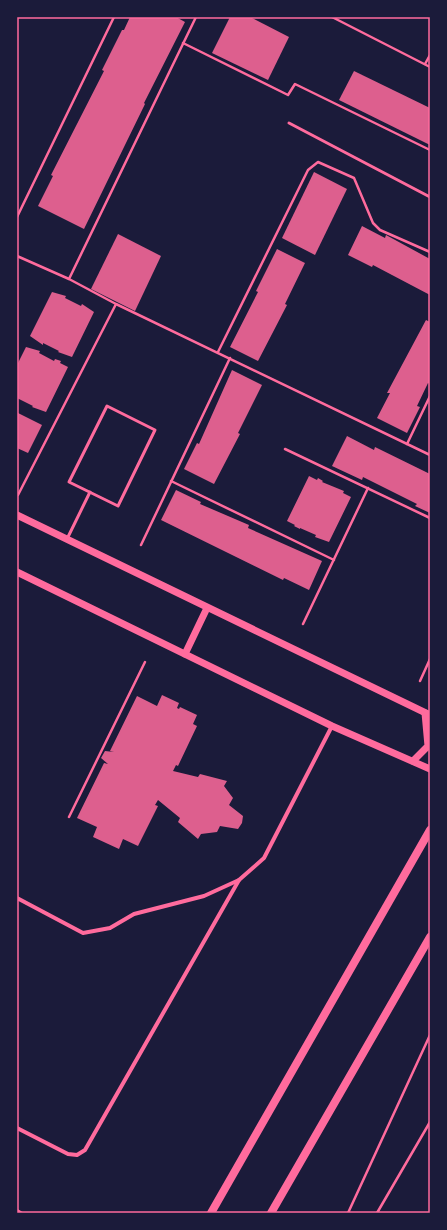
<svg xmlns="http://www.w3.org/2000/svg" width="447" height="1230" viewBox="0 0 447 1230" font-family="Lato,sans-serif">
	<rect width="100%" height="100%" fill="#1b1b3a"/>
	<g fill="#dd5f8e">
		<path d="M130 17H176L185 22 144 103 145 104 84 229 38 206 53 176 51 175 104 71 102 70 122 30H124Z"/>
		<path d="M230 17H250L289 37 268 80 212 53Z"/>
		<path d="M354 71 430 108V145L339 100Z"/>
		<path d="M314 172 347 189 315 255 282 238Z"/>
		<path d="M362 226 385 238 386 235 430 259V295L373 265 372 267 348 255Z"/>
		<path d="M118 234 161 256 135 311 91 289Z"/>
		<path d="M277 249 305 263 285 304 287 305 258 361 230 347 258 292 256 291Z"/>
		<path d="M52 292 66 296 65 298 81 306 82 304 94 312 72 357 58 352 59 351 43 343V345L30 336Z"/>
		<path d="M426 320 430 322V384L428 383 417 406 420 407 407 433 377 418 390 393H387Z"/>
		<path d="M26 347 40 351 39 353 54 361 55 359 61 361 60 363 68 367 46 412 32 407 33 406 17 398V365Z"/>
		<path d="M232 370 262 385 238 433 240 434 214 484 184 469 197 443 199 444Z"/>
		<path d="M18 413 42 425 28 453 17 448Z"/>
		<path d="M347 436 374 450 375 447 430 474V513L415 506 417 504 363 477 362 480 332 466Z"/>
		<path d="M309 476 317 480 318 478 323 481 322 482 344 491 343 493 351 497 329 542 315 537 316 535 300 528V529L294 526 295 525 287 521Z"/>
		<path d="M176 490 201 502 200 504 249 525 248 528 322 561 309 590 284 578 283 580 161 520Z"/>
		<path d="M162 695 179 703 177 708 179 709 180 707 197 715 193 724 197 726 178 766 176 765 173 771 198 777 200 774 227 781 224 786 233 798 229 805 243 816 242 823 238 829 220 826 217 832 201 834 198 839 178 822 180 818 158 800 155 805 158 806 138 846 123 839 119 849 93 837 97 827 77 818 104 763 108 764 101 758 105 751 114 752 110 751 137 696 157 706Z"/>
	</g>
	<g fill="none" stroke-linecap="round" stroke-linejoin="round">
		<g stroke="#ff6b9d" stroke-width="2.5">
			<path d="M332 17 430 67"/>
			<path d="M183 43 288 95 295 84 430 150"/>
			<path d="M425 64 430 55"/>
			<path d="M17 217 114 17"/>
			<path d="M17 256 69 279 116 304 430 455"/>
			<path d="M69 279 196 17"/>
			<path d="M218 352 308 170 318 162 354 178 373 223 380 230 430 252"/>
			<path d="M407 444 430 396"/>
			<path d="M285 449 430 518"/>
			<path d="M171 481 334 560"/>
			<path d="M18 495 116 304"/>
			<path d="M141 545 230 358"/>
			<path d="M303 624 368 488"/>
			<path d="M420 681 430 659"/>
			<path d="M69 817 145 662"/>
			<path d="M17 1210 22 1213"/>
			<path d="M348 1213 430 1035"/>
			<path d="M377 1213 430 1122"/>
		</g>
		<g stroke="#ff6b9d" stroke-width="3">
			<path d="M289 123 430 197"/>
			<path d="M107 406 155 430 118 506 69 482Z"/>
			<path d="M67 539 90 492"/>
		</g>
		<g stroke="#ff6b9d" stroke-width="4">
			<path d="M17 898 83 933 110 928 134 914 204 896 239 880 264 858 332 726"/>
			<path d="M17 1128 68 1154 77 1155 85 1150 239 880"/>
		</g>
		<g stroke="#ff6b9d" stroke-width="7">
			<path d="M17 515 430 715"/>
			<path d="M17 572 332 726 430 769"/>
			<path d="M185 654 207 608"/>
			<path d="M413 761 428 746 425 713"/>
		</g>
		<g stroke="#ff6b9d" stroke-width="8">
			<path d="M211 1213 430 830"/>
			<path d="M271 1213 430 937"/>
		</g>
	</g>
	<rect width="447" height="1230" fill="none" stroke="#1b1b3a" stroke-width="36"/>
	<rect x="18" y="18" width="411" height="1194" fill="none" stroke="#ff6b9d" stroke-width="1.5"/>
</svg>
